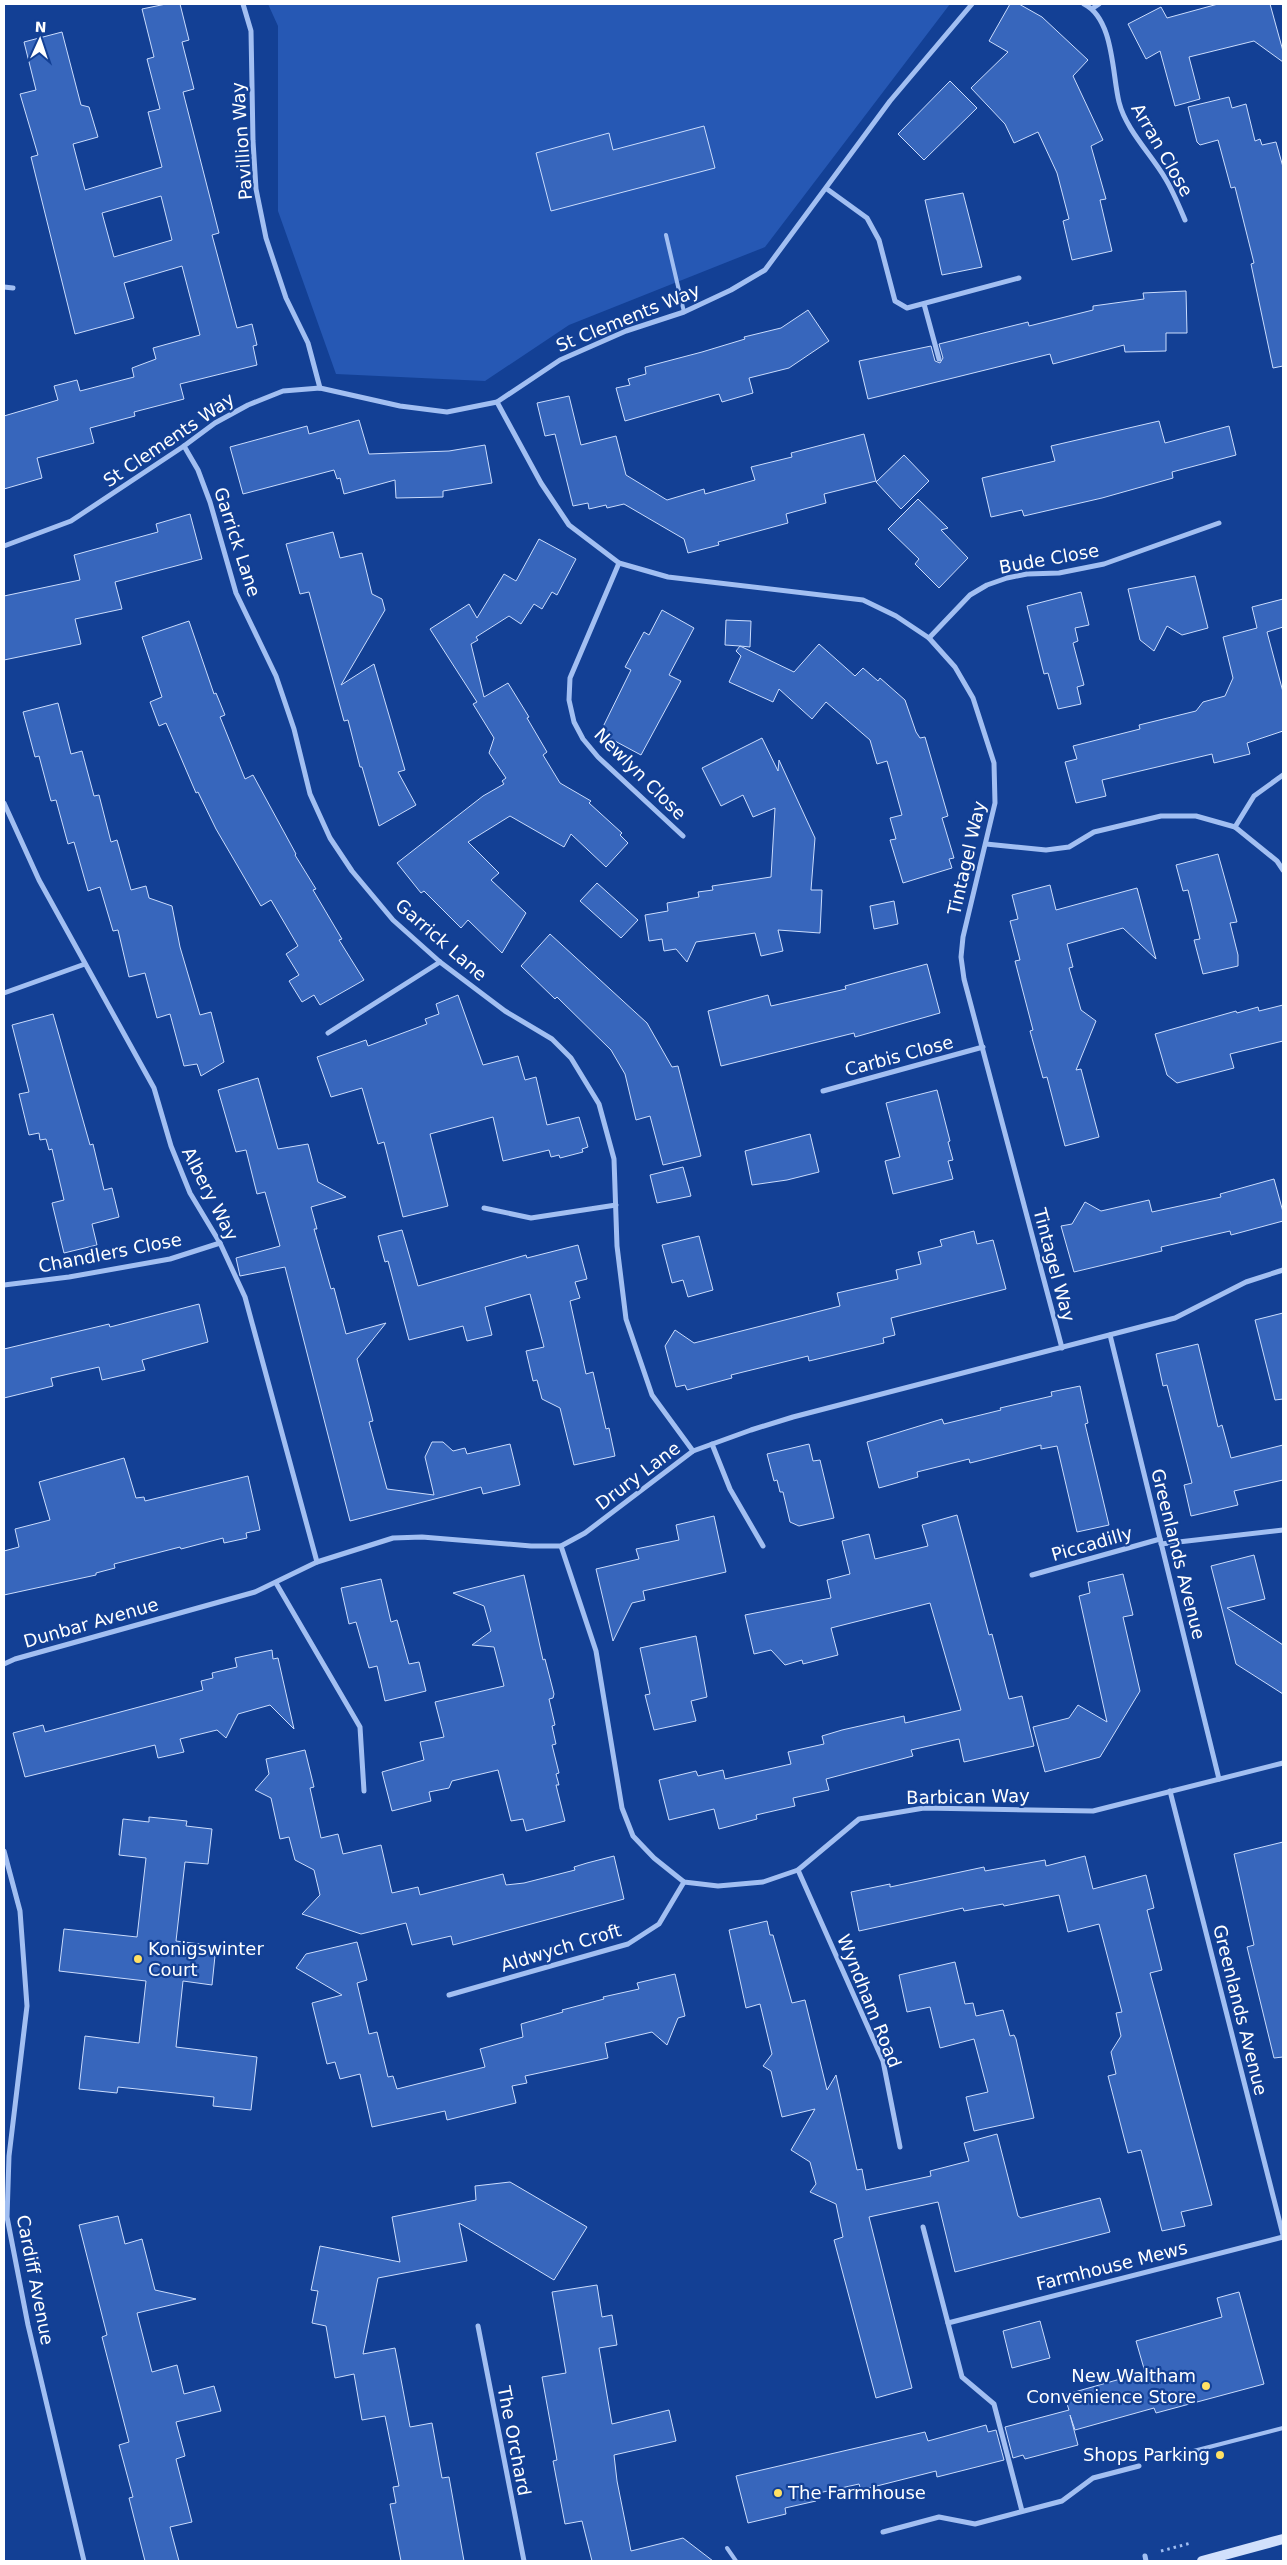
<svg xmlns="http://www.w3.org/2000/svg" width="1287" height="2565" viewBox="0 0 1287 2565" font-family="'DejaVu Sans',sans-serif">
	<rect width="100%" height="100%" fill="#134095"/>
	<path fill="#2658b4" d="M268 4H950L765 247 569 325 485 381 336 374 278 211V26Z"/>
	<g fill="#3766bc" stroke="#cadcfd" fill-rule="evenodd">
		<path d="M166 4H180L189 40 182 42 194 89 183 92 219 233 212 235 237 328 252 324 257 345 253 346 257 365 180 384 184 399 134 412 135 416 90 428 94 443 37 458 42 478 4 489V416L58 400 54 386 77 380 80 391 134 377 132 368 156 359 153 348 200 335 182 266 124 283 134 318 75 334 31 157 38 155 20 94 36 90 24 42 62 32 81 105 89 107 98 137 73 144 85 190 162 167 148 112 160 109 147 59 154 57 142 9ZM161 196 172 240 114 257 102 213Z"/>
		<path d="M1010 4H1019L1042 17 1088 60 1073 76 1103 140 1091 146 1106 199 1100 200 1112 251 1072 260 1063 221 1069 219 1057 173 1038 132 1014 143 1005 124 971 88 1008 52 989 41Z"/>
		<path d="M1218 4H1270L1283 51V62L1254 41 1189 57 1200 99 1175 106 1160 51 1146 59 1128 24 1161 7 1167 18Z"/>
		<path d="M950 81 977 108 924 160 898 134Z"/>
		<path d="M1229 97 1232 108 1246 104 1255 141 1260 139 1262 145 1276 142 1283 167V366L1273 368 1251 264 1254 263 1235 187 1231 188 1218 140 1200 145 1197 142 1188 107Z"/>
		<path d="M704 126 715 168 551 211 536 153 609 133 613 150Z"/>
		<path d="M963 193 982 267 942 275 925 200Z"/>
		<path d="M1186 291 1187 333H1166V351L1125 352 1124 345 1053 364 1050 354 868 399 859 361 931 346 935 361 940 363 943 358 939 344 1028 322 1029 326 1093 310V306L1144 299 1143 293Z"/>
		<path d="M808 310 829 341 789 368 749 378 753 393 722 402 719 394 625 421 616 388 630 385 628 379 646 374 645 367 702 352 745 339 744 337 781 328Z"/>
		<path d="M569 396 581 445 616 436 626 475 667 500 704 489 705 494 755 480 751 467 792 457 791 453 864 434 876 481 824 494 826 503 786 514 788 523 718 542 719 545 688 553 684 539 624 504 607 508 606 505 589 509 588 503 573 506 555 434 545 436 537 403Z"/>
		<path d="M359 420 369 454 449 451 485 445 492 483 443 491V497L396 498 395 480 344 494 340 478 337 479 334 470 243 494 230 447 307 426 309 434Z"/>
		<path d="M1159 421 1165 443 1229 426 1236 455 1172 472 1173 478 1102 498 1024 516 1022 510 991 517 982 478 1055 461 1051 446Z"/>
		<path d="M904 455 929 481 901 509 876 482Z"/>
		<path d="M918 499 948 528 941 530 968 558 939 588 915 564 919 559 888 529Z"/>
		<path d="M190 514 202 559 115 582 122 609 75 619 81 644 4 660V596L80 580 74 555 158 532 156 524Z"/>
		<path d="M333 532 340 558 362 553 372 594 382 599 385 610 341 685 374 664 405 770 398 772 416 805 379 826 362 767H360L348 720 344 721 309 592 300 594 286 544Z"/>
		<path d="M539 539 576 559 557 595 552 592 542 609 534 604 521 624 509 616 476 637 478 640 471 644 484 697 508 683 529 717 527 718 547 752 543 755 560 783 591 801 589 803 622 833 620 835 628 843 606 867 571 834 564 847 510 816 468 842 499 873 491 880 526 913 502 953 468 920 461 928 424 891 421 893 397 863 483 796 504 784 502 781 506 778 489 753 494 738 473 704 477 702 430 629 469 604 477 618 504 574 516 581Z"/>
		<path d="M1195 576 1208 628 1182 635 1167 626 1154 651 1140 640 1128 589Z"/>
		<path d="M1081 592 1089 625 1075 628 1078 641 1073 643 1084 685 1077 687 1081 704 1058 709 1048 673 1044 674 1027 606Z"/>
		<path d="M1283 599V627L1267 632 1283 692V731L1247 743 1250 754 1214 763 1212 754 1102 780 1106 796 1076 803 1065 762 1077 759 1073 746 1140 729 1139 725 1196 711 1203 702 1225 696 1233 678 1223 637 1257 628 1252 607Z"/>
		<path d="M662 610 694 628 669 675 681 681 641 755 600 733 631 670 625 667 644 632 649 635Z"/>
		<path d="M726 620 751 621 750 647 740 646 794 672 819 644 855 676 863 668 878 681 880 678 905 700 916 732 920 738 925 737 948 816 942 818 954 858 949 859 952 868 903 883 890 840 896 839 890 818 902 815 887 761 877 764 870 740 826 702 812 719 779 689 773 702 729 682 741 656 736 651 740 646 725 645Z"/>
		<path d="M189 621 214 694 216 693 225 715 220 717 245 779 253 775 296 854 295 855 316 889 313 890 342 939 339 940 364 980 320 1005 314 995 302 1002 289 981 299 975 286 954 298 946 271 900 261 906 216 829 198 792 196 793 166 723 159 726 150 702 162 697 142 637Z"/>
		<path d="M58 703 71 754 82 751 94 796 99 795 111 842 117 840 131 890 146 886 149 898 172 906 180 947 200 1015 211 1012 224 1062 201 1076 197 1064 184 1066 170 1014 157 1018 145 973 129 977 118 930 113 931 100 887 88 891 74 842 68 844 56 800 51 801 39 756 35 757 23 712Z"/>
		<path d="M762 738 778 771 779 760 815 838 811 890H822L820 933 778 930 783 951 761 956 755 933 696 942 687 962 676 949 664 951 662 939 649 941 645 915 668 911 667 903 699 897 698 892 713 890 712 886 771 877 775 808 753 817 743 795 721 806 702 768Z"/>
		<path d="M1218 854 1237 922 1230 923 1238 955V966L1203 974 1194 940 1200 939 1188 890 1183 891 1176 865Z"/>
		<path d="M597 883 638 920 621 938 580 901Z"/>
		<path d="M1050 885 1056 910 1137 888 1156 959 1123 928 1067 944 1073 967 1069 968 1081 1010 1096 1021 1076 1070 1081 1069 1099 1137 1065 1146 1047 1077 1043 1078 1030 1031 1033 1030 1015 961 1020 960 1010 921 1018 919 1012 895Z"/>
		<path d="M894 901 898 924 874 929 870 906Z"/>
		<path d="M550 934 647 1023 672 1067 678 1066 701 1156 663 1165 650 1116 636 1120 625 1074 611 1050 557 997 555 999 521 966Z"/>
		<path d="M927 964 940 1013 855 1037 854 1033 721 1066 708 1011 768 995 771 1006 846 989 845 986Z"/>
		<path d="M458 995 483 1065 518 1056 525 1080 536 1077 547 1125 579 1117 588 1147 582 1149 583 1152 560 1158 559 1155 551 1157 549 1150 503 1161 493 1117 430 1134 448 1206 403 1217 384 1142 378 1144 362 1088 331 1097 317 1057 366 1040 368 1046 427 1024 425 1019 439 1014 436 1004Z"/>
		<path d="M1283 1005V1041L1230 1054 1234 1068 1177 1083 1167 1075 1155 1034 1236 1011 1237 1013 1258 1007 1259 1011Z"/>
		<path d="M53 1014 90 1145 93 1144 104 1190 112 1188 119 1217 92 1224 97 1245 64 1253 52 1203 64 1200 52 1149 49 1150 46 1139 40 1140 39 1133 29 1135 19 1094 29 1092 12 1025Z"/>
		<path d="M258 1078 278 1149 308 1144 318 1182 346 1197 311 1207 317 1229H314L331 1289 334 1288 346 1334 386 1323 357 1359 373 1421 369 1422 387 1489 434 1495 425 1457 432 1442H443L453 1451 465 1448 467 1454 510 1444 520 1485 483 1494 481 1487 350 1521 285 1267 240 1276 236 1258 280 1246 265 1192 257 1194 246 1150 236 1152 218 1090Z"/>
		<path d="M937 1090 950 1141 948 1142 953 1160 948 1161 953 1179 893 1194 885 1161 900 1157 886 1103Z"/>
		<path d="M810 1134 819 1172 787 1180 752 1185 745 1151Z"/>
		<path d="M683 1167 691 1196 657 1203 650 1175Z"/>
		<path d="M1274 1179 1283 1212V1221L1231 1235 1230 1231 1161 1247 1162 1251 1074 1272 1061 1226 1072 1224 1085 1202 1101 1211 1149 1200 1152 1212 1221 1197 1220 1194Z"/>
		<path d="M402 1230 418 1286 526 1255 527 1258 578 1245 587 1279 575 1282 580 1298 570 1301 586 1374 593 1372 606 1429 609 1428 615 1456 574 1465 560 1408 542 1399 537 1380 533 1381 526 1351 544 1347 530 1294 485 1307 492 1335 467 1341 463 1326 409 1340 388 1261 385 1262 378 1236Z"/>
		<path d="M974 1231 977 1244 993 1240 1006 1289 891 1318 895 1335 883 1338 884 1343 809 1361 808 1356 731 1375 732 1378 687 1390 685 1385 676 1387 665 1346 675 1330 694 1343 840 1306 837 1293 898 1279 896 1270 921 1264 918 1252 942 1246 940 1240Z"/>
		<path d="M699 1236 713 1290 688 1297 683 1280 672 1283 662 1245Z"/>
		<path d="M199 1304 208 1342 142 1360 145 1370 102 1380 99 1367 51 1378 53 1386 4 1398V1349L109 1324 110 1327Z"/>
		<path d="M1283 1313V1399L1275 1400 1255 1320Z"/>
		<path d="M1198 1344 1218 1427 1222 1425 1231 1458 1283 1445V1480L1234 1491 1238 1505 1191 1516 1184 1485 1192 1483 1167 1385 1163 1386 1156 1354Z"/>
		<path d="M1080 1386 1088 1423 1085 1424 1109 1525 1077 1532 1057 1446 1041 1449V1445L970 1463 969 1459 917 1472 918 1477 879 1488 867 1442 942 1419 944 1424 1001 1410 1000 1408 1052 1396 1051 1392Z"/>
		<path d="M809 1444 813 1461 820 1460 834 1518 799 1526 790 1522 783 1492H780L777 1480 774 1481 767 1454Z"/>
		<path d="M124 1458 136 1498 144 1497 145 1501 248 1476 260 1530 246 1533 247 1538 224 1543 223 1538 181 1549 180 1547 114 1564 115 1568 96 1573V1575L4 1595V1551L19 1547 15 1529 50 1520 39 1482Z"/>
		<path d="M957 1515 989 1635 992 1634 1009 1699 1022 1696 1034 1746 964 1762 959 1739 911 1750 913 1756 826 1779 829 1790 793 1798 795 1806 756 1815 757 1819 719 1829 714 1809 669 1820 659 1780 696 1771 698 1776 723 1770 725 1779 791 1764 788 1752 824 1744 822 1736 842 1730 904 1716 905 1723 961 1710 930 1603 831 1628 838 1655 803 1664 802 1660 785 1665 771 1650 754 1654 745 1615 831 1598 827 1580 850 1574 842 1541 869 1534 875 1559 928 1546 922 1525Z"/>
		<path d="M714 1516 726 1572 643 1591 645 1600 632 1603 613 1641 596 1569 639 1559 636 1549 679 1540 676 1525Z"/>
		<path d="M1254 1555 1265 1599 1227 1608 1283 1645V1694L1236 1664 1211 1566Z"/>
		<path d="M1123 1574 1133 1615 1123 1617 1140 1691 1100 1757 1045 1772 1033 1727 1069 1718 1078 1705 1107 1722 1079 1596 1090 1593 1088 1582Z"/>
		<path d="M524 1575 543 1660 545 1659 554 1694 553 1698 549 1699 555 1725 552 1726 556 1744 552 1745 559 1773 556 1774 559 1785H556L565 1821 526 1831 523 1819 511 1821 498 1770 452 1781 449 1788 429 1792 431 1801 392 1811 382 1772 424 1760 420 1742 444 1737 435 1702 504 1686 494 1647 472 1645 491 1631 484 1606 453 1593Z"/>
		<path d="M381 1579 391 1622 397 1620 409 1664 419 1662 426 1691 385 1701 377 1666 369 1668 356 1622 349 1624 341 1588Z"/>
		<path d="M696 1636 707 1697 691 1701 696 1721 654 1730 645 1695 650 1694 640 1648Z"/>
		<path d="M272 1650 273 1659 278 1658 294 1729 270 1705 238 1714 226 1738 217 1730 180 1739 184 1752 158 1758 155 1745 25 1777 13 1733 43 1725 45 1732 203 1690 201 1681 213 1678 212 1673 237 1667 235 1658Z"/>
		<path d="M305 1750 314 1787 310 1788 321 1838 338 1834 343 1854 381 1845 392 1893 418 1887 420 1895 503 1874 506 1885 524 1883 575 1870 574 1867 587 1863 614 1856 624 1899 453 1945 451 1936 412 1945 406 1923 361 1934 302 1914 320 1895 314 1870 295 1860 289 1837 280 1839 271 1798 255 1790 269 1774 266 1759Z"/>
		<path d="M149 1817 187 1821 186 1826 212 1829 208 1864 185 1862 176 1941 216 1946 212 1985 183 1981 176 2047 257 2057 251 2110 213 2106 214 2097 118 2087 117 2093 79 2089 85 2036 139 2043 146 1981 59 1971 64 1929 137 1937 146 1858 119 1855 123 1819 149 1822Z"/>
		<path d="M1283 1842V2057L1274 2058 1247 1947 1254 1945 1234 1854Z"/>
		<path d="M1085 1856 1093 1889 1146 1875 1154 1908 1147 1910 1162 1970 1150 1973 1212 2205 1181 2212 1185 2226 1162 2231 1141 2150 1128 2153 1108 2076 1116 2074 1111 2052 1121 2036 1116 2013 1122 2012 1099 1924 1068 1932 1059 1895 1004 1906 1003 1904 964 1911 963 1908 859 1931 851 1892 890 1884V1887L984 1867 985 1871 1045 1860 1046 1866Z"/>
		<path d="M767 1921 770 1935H773L792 2003 805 2000 827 2090 836 2075 857 2170 862 2169 866 2190 931 2176 930 2171 969 2161 964 2143 997 2134 1018 2216 1021 2218 1100 2198 1110 2232 955 2272 938 2202 869 2217 912 2388 876 2398 834 2240 843 2237 836 2204 810 2192 816 2184 810 2162 791 2150 815 2109 782 2117 771 2071 763 2066 772 2054 760 2004 746 2008 729 1930Z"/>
		<path d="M357 1942 367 1980 357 1983 369 2034 377 2032 388 2077 393 2076 397 2089 485 2067 480 2049 523 2037 521 2024 563 2012 562 2010 604 1999 603 1997 639 1989 637 1983 675 1974 685 2016 678 2018 667 2045 652 2032 605 2043 608 2058 525 2076 527 2083 512 2086 516 2103 447 2120 445 2111 372 2127 360 2074 340 2079 335 2062 327 2064 312 2003 342 1995 296 1968 306 1954Z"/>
		<path d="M955 1962 965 2004 973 2003 976 2016 1003 2010 1010 2036 1014 2035 1016 2039 1034 2118 974 2131 966 2097 988 2092 974 2039 940 2048 930 2007 907 2012 899 1975Z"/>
		<path d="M510 2182 587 2227 554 2280 459 2223 467 2261 378 2278 363 2354 395 2348 410 2427 432 2423 442 2478 449 2477 464 2561H401L390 2504 396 2503 393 2487 399 2486 385 2416 362 2420 354 2374 335 2378 326 2326 312 2323 318 2291 311 2290 320 2246 400 2262 392 2217 476 2200 475 2186Z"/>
		<path d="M118 2216 125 2244 142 2239 155 2290 196 2299 137 2313 152 2372 177 2365 184 2394 214 2386 221 2411 176 2422 185 2456 176 2459 192 2522 170 2527 179 2561H145L129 2498 133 2497 119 2445 129 2442 102 2337 107 2335 79 2225Z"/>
		<path d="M597 2285 602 2317 612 2315 617 2345 599 2348 612 2424 669 2410 676 2441 614 2455 617 2481 631 2551 683 2538 713 2561H592L582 2521 565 2524 553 2461 557 2460 542 2377 566 2373 552 2292Z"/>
		<path d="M1239 2292 1264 2384 1156 2413 1154 2408 1075 2430 1070 2415 1078 2445 1025 2459 1023 2455 1013 2458 1005 2427 1069 2410 1064 2395 1145 2372 1136 2341 1222 2317 1217 2298Z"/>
		<path d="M1040 2321 1050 2358 1012 2368 1003 2331Z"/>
		<path d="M986 2425 988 2432 996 2430 1004 2460 937 2477 936 2471 861 2490 859 2484 814 2494 816 2501 785 2508 786 2514 748 2523 736 2476 925 2432 928 2441Z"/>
	</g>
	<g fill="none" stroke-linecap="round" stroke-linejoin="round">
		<path stroke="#a2bff2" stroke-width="3" stroke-dasharray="2.5 4" stroke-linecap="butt" d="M1161 2551 1191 2543"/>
		<g stroke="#a2bff2" stroke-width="4">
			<path d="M666 235 684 312"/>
			<path d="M1174 2456 1283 2428"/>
			<path d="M727 2548 736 2561"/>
		</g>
		<g stroke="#a2bff2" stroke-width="5">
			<path d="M243 4 251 31 253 141 256 189 266 238 286 298 308 343 320 388"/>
			<path d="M1084 4C1114 19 1112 74 1119 102 1126 130 1151 154 1165 178 1173 191 1179 206 1185 220"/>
			<path d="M1093 8 1099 4"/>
			<path d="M827 189 867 218 879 240 895 301 907 308 1019 278"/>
			<path d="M4 287 13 288"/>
			<path d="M924 304 939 359"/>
			<path d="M497 402 541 483 569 525 619 563 668 577 863 600 896 616 929 638 955 667 973 698 994 763 995 803 963 937 961 957 964 979 1062 1348"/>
			<path d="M184 446 198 470 210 502 236 593 276 676 294 729 310 794 330 838 352 871 393 920 440 962 505 1011 552 1039 571 1058 599 1104 614 1159 617 1246 626 1319 652 1395 693 1451"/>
			<path d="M4 546 71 521 184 446 215 423 248 405 283 391 320 388 400 406 447 412 497 402 560 360 626 331 684 312 731 290 765 270 890 101 972 4"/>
			<path d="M619 563 570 678 569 700 574 722 583 739 598 757 683 836"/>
			<path d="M929 638 970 595 987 585 1007 578 1027 574 1059 573 1104 564 1219 523"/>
			<path d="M4 803 39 880 154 1088 171 1146 190 1193 220 1243 245 1297 317 1562"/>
			<path d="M1235 827 1254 796 1283 775"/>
			<path d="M986 844 1046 850 1069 847 1094 832 1161 816H1196L1235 827 1277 861 1283 870"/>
			<path d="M4 993 85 964"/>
			<path d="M328 1033 440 962"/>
			<path d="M823 1091 983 1047"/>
			<path d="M484 1208 531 1218 616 1205"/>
			<path d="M4 1285 69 1277 170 1259 220 1243"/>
			<path d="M1110 1335 1219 1779"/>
			<path d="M712 1444 730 1489 763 1546"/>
			<path d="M1161 1544 1283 1530"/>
			<path d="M561 1546 596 1651 622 1808 633 1836 654 1858 684 1882 718 1886 763 1882 798 1870 859 1819 924 1808 1093 1811 1283 1763"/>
			<path d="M1032 1575 1160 1539"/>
			<path d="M276 1583 360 1727 364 1791"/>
			<path d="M4 1664 15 1659 255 1592 317 1562 393 1538 422 1537 531 1546H561L585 1533 693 1451 751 1430 793 1417 1175 1318 1246 1282 1283 1270"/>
			<path d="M1170 1791 1283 2235"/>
			<path d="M4 1851 20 1911 27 2006 9 2156 7 2217 28 2325 84 2561"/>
			<path d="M798 1870 883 2061 900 2147"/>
			<path d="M449 1995 628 1944 659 1924 684 1882"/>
			<path d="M923 2227 962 2377 994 2404 1022 2511"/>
			<path d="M948 2323 1283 2237"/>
			<path d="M478 2326 524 2561"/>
			<path d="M883 2532 939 2517 975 2524 1062 2501 1093 2478 1139 2466"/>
			<path d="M1145 2556 1146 2561"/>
		</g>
		<path stroke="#d1e0fc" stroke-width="10" d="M1202 2561 1283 2539"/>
	</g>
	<g fill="#ffe064" stroke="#134095" stroke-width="2">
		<circle cx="138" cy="1959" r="5"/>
		<circle cx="1206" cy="2386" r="5"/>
		<circle cx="1220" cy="2455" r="5"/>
		<circle cx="778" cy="2493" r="5"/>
	</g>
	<g text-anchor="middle" stroke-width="4.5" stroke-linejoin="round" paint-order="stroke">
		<g font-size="18" fill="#fff" stroke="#134095">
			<text transform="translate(242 141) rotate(-94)" y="6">Pavillion Way</text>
			<text transform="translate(1162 150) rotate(60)" y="6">Arran Close</text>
			<text transform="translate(628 318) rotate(-22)" y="6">St Clements Way</text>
			<text transform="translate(169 440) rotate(-34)" y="6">St Clements Way</text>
			<text transform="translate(237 542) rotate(72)" y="6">Garrick Lane</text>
			<text transform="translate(1049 559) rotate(-10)" y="6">Bude Close</text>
			<text transform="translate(640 774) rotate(45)" y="6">Newlyn Close</text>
			<text transform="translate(967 858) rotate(-77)" y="6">Tintagel Way</text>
			<text transform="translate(441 940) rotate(41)" y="6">Garrick Lane</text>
			<text transform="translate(899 1056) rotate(-15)" y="6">Carbis Close</text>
			<text transform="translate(210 1194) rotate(63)" y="6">Albery Way</text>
			<text transform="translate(110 1253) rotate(-11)" y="6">Chandlers Close</text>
			<text transform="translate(1054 1265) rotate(75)" y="6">Tintagel Way</text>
			<text transform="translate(638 1476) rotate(-37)" y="6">Drury Lane</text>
			<text transform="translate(1092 1544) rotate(-16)" y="6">Piccadilly</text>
			<text transform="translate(1178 1554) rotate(76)" y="6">Greenlands Avenue</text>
			<text transform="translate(91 1623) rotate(-16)" y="6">Dunbar Avenue</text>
			<text transform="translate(968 1797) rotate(-1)" y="6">Barbican Way</text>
			<text transform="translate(561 1948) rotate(-17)" y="6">Aldwych Croft</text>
			<text transform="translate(869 2001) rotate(68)" y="6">Wyndham Road</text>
			<text transform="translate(1240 2010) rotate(76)" y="6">Greenlands Avenue</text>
			<text transform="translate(1112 2266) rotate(-14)" y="6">Farmhouse Mews</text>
			<text transform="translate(35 2280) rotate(79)" y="6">Cardiff Avenue</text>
			<text transform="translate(514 2441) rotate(79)" y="6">The Orchard</text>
		</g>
		<g font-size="18" fill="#fff" stroke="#134095" text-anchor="start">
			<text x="148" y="1955">Konigswinter<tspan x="148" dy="21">Court</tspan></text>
			<text x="1196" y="2382" text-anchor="end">New Waltham<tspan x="1196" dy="21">Convenience Store</tspan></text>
			<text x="1210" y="2461" text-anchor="end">Shops Parking</text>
			<text x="788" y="2499">The Farmhouse</text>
		</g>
	</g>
	<rect width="1287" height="2565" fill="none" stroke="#ffffff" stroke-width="10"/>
	<g transform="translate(40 40) rotate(3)" stroke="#134095" stroke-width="4" paint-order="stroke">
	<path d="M0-4L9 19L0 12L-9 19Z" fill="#ffffff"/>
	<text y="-8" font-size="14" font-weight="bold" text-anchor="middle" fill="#ffffff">N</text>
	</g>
</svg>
